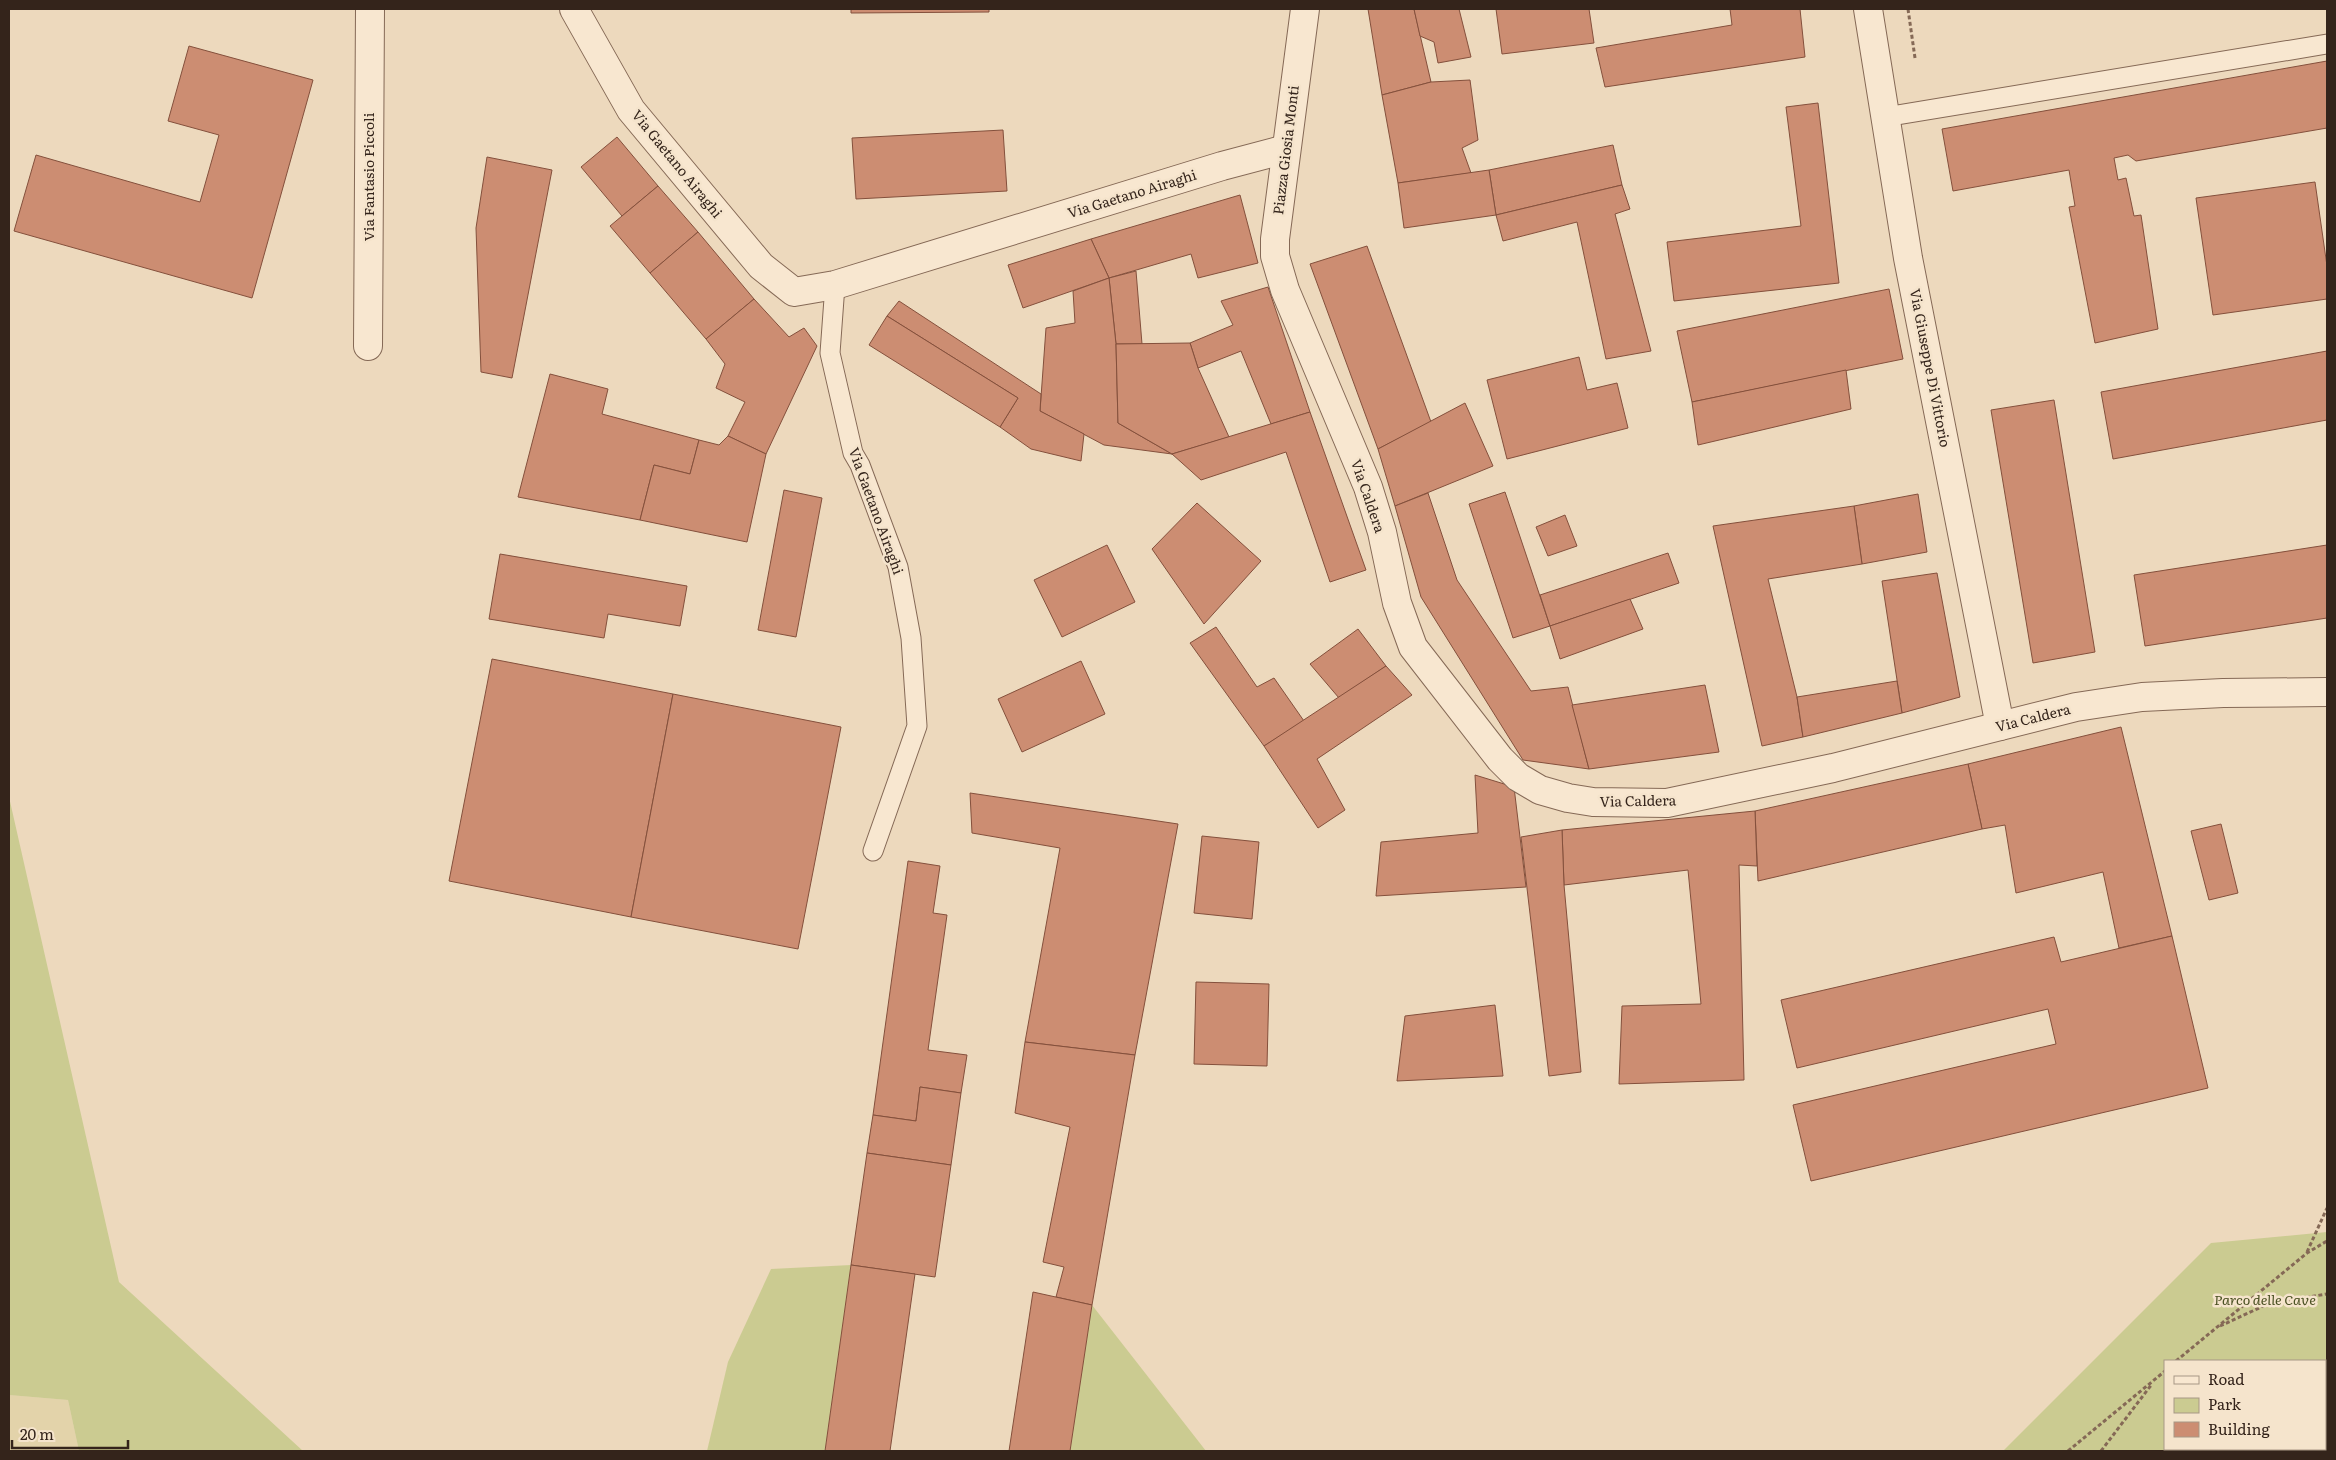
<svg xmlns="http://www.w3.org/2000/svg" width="2336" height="1460" viewBox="0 0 2336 1460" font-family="Literata,serif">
	<rect width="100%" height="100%" fill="#edd9bd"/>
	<path fill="#e3d3aa" d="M9 1395 68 1400 79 1451H9Z"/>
	<g fill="#cbcb91" fill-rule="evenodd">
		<path d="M9 797 119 1282 303 1451H79L68 1400 9 1395Z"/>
		<path d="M2327 1232V1451H2003L2211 1243ZM2165 1361H2325V1449H2165Z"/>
		<path d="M851 1265 825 1451H707L728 1362 771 1269Z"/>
		<path d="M1092 1305 1206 1451H1070Z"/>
	</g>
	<g fill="#cc8d72" stroke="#84503c">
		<path d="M851 9H989V12L851 13Z"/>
		<path d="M1368 9H1414L1431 82 1382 95Z"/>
		<path d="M1414 9H1459L1471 57 1438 63 1434 42 1420 36Z"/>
		<path d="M1496 9H1589L1594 43 1502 54Z"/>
		<path d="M1730 9H1800L1805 57 1605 87 1596 48 1732 25Z"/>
		<path d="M189 46 313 80 252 298 14 231 36 155 200 202 219 135 168 121Z"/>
		<path d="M2327 61V128L2136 161 2128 155 2114 158 2118 180 2126 178 2134 216 2141 215 2158 329 2095 343 2069 207 2075 206 2069 170 1953 191 1942 129Z"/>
		<path d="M1470 80 1478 140 1462 148 1471 173 1398 183 1382 95 1431 82Z"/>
		<path d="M1818 103 1839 283 1674 301 1667 242 1801 226 1786 107Z"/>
		<path d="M1003 130 1007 191 856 199 852 138Z"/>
		<path d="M617 137 658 186 622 216 581 167Z"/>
		<path d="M1613 145 1622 185 1496 215 1489 170Z"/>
		<path d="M487 157 552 170 512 378 481 372 476 228Z"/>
		<path d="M1489 170 1496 215 1404 228 1398 183Z"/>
		<path d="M2315 182 2327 266V299L2213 315 2196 198Z"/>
		<path d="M1622 185 1630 209 1615 214 1651 351 1606 359 1577 222 1503 241 1496 215Z"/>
		<path d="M658 186 698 232 650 273 610 226Z"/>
		<path d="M1240 195 1258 263 1198 278 1191 254 1109 278 1091 239Z"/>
		<path d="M698 232 754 299 706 339 650 273Z"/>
		<path d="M1091 239 1109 278 1023 308 1008 265Z"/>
		<path d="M1367 246 1431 422 1378 449 1310 264Z"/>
		<path d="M1136 271 1142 344H1116L1109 278Z"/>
		<path d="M1109 278 1116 344 1118 423 1172 454 1104 445 1040 411 1046 328 1075 323 1073 291Z"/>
		<path d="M1268 287 1310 412 1271 424 1241 351 1198 368 1190 343 1233 325 1221 301Z"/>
		<path d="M1889 289 1903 359 1692 402 1677 331Z"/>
		<path d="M754 299 789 337 804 328 817 346 766 454 728 436 745 402 716 388 725 364 706 339Z"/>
		<path d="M899 301 1041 394 1040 411 1084 434 1081 461 1031 449 1000 427 1018 398 887 316Z"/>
		<path d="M887 316 1018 398 1000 427 869 345Z"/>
		<path d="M1190 343 1198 368 1229 437 1172 454 1118 423 1116 344Z"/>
		<path d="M2327 351V420L2113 459 2101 392Z"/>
		<path d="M1579 357 1587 390 1617 383 1628 428 1507 459 1487 380Z"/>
		<path d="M1846 370 1851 409 1698 445 1692 402Z"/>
		<path d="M550 374 608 389 602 414 699 440 690 474 654 465 640 520 518 497Z"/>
		<path d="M2054 400 2095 652 2033 663 1991 410Z"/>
		<path d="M1465 403 1493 466 1395 506 1378 449Z"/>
		<path d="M1310 412 1366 570 1330 582 1286 452 1201 480 1172 454Z"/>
		<path d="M728 436 766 454 747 542 640 520 654 465 690 474 699 440 719 445Z"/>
		<path d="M784 490 822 498 796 637 758 630Z"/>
		<path d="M1505 492 1550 626 1513 638 1469 504Z"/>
		<path d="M1428 493 1457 580 1531 691 1568 687 1589 769 1523 760 1421 597 1395 506Z"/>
		<path d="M1918 494 1927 552 1862 564 1854 506Z"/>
		<path d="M1197 503 1261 561 1204 624 1152 549Z"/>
		<path d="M1854 506 1862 564 1768 579 1797 697 1803 737 1762 746 1713 526Z"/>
		<path d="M1565 515 1577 546 1548 556 1536 527Z"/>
		<path d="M1107 545 1135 602 1062 637 1034 580Z"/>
		<path d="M2327 545V618L2145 646 2134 575Z"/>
		<path d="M1668 553 1679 583 1550 626 1540 595Z"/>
		<path d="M500 554 687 586 680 626 608 614 604 638 489 619Z"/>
		<path d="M1937 573 1960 697 1902 713 1882 581Z"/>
		<path d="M1630 599 1643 629 1560 659 1550 626Z"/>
		<path d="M1216 627 1257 687 1274 678 1304 721 1264 746 1190 643Z"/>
		<path d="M1358 629 1386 666 1339 698 1310 664Z"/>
		<path d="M492 659 673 694 631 917 449 881Z"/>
		<path d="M1081 661 1105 714 1022 752 998 699Z"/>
		<path d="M1386 666 1412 695 1317 759 1345 810 1318 828 1264 746Z"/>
		<path d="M1897 681 1902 713 1803 737 1797 697Z"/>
		<path d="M1705 685 1719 752 1589 769 1572 705Z"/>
		<path d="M673 694 841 727 798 949 631 917Z"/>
		<path d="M2121 727 2172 936 2119 948 2103 872 2016 893 2005 825 1982 829 1968 764Z"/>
		<path d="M1968 764 1982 829 1758 881 1755 811Z"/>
		<path d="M1475 775 1514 787 1526 887 1376 896 1381 842 1478 833Z"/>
		<path d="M970 793 1178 824 1135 1055 1025 1042 1060 848 972 833Z"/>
		<path d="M1755 811 1757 866 1739 865 1744 1080 1619 1084 1622 1006 1701 1004 1688 870 1564 885 1562 830Z"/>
		<path d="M2221 824 2238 893 2209 900 2191 831Z"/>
		<path d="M1562 830 1564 885 1581 1072 1549 1076 1521 837Z"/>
		<path d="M1202 836 1259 842 1252 919 1194 913Z"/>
		<path d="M908 861 940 866 933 913 947 915 928 1050 967 1055 961 1093 920 1087 916 1121 873 1115Z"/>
		<path d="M2172 936 2208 1088 1811 1181 1793 1105 2056 1044 2048 1009 1797 1068 1781 1000 2054 937 2061 962Z"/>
		<path d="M1196 982 1269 984 1267 1066 1194 1064Z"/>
		<path d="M1495 1005 1503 1076 1397 1081 1405 1016Z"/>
		<path d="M1025 1042 1135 1055 1092 1305 1056 1297 1064 1267 1043 1262 1070 1127 1015 1113Z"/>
		<path d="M920 1087 961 1093 951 1165 867 1153 873 1115 916 1121Z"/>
		<path d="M867 1153 951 1165 935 1277 851 1265Z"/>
		<path d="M851 1265 915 1274 890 1451H825Z"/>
		<path d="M1033 1292 1092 1305 1070 1451H1009Z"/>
	</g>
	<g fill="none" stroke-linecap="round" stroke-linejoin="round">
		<g stroke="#856956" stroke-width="21">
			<g id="service">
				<path d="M1885 117 2327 44"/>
				<path d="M835 285 830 353 853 453 860 465 898 567 911 638 917 726 873 851"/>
			</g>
		</g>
		<g stroke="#856956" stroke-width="30">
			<g id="minor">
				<path d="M574 9 631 110 761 266 794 292 835 285 1222 166 1286 149"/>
				<path d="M1305 9 1275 239V256L1285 290 1368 487 1382 532 1397 603 1413 647 1500 759 1518 777 1540 790 1568 798 1593 802 1667 803 1833 768 2076 707 2142 697 2223 693 2327 692"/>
				<path d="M1868 9 1908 258 2000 726"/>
				<path d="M368 346 370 9"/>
			</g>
		</g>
		<g stroke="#856956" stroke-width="3" stroke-dasharray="4 2.5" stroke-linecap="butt">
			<path d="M1908 9 1915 58"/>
			<path d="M2307 1252 2327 1208"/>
			<path d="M2220 1326 2270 1303 2327 1294"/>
			<path d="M2176 1361 2307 1253 2327 1241"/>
			<path d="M2068 1451 2165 1371"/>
			<path d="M2101 1451 2152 1384"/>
		</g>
		<use href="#service" stroke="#f8e7d0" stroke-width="19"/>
		<use href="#minor" stroke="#f8e7d0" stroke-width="28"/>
	</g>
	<g text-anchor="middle" stroke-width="5" stroke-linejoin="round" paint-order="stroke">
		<g font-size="14" fill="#34241b" stroke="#f5e4cc">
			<text transform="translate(1286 150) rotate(-83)" y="5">Piazza Giosia Monti</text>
			<text transform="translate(677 164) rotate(51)" y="5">Via Gaetano Airaghi</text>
			<text transform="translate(369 177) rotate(-90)" y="5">Via Fantasio Piccoli</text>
			<text transform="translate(1132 194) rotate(-17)" y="5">Via Gaetano Airaghi</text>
			<text transform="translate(1930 368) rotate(79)" y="5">Via Giuseppe Di Vittorio</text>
			<text transform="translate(1368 496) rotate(71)" y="5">Via Caldera</text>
			<text transform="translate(876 511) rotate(70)" y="5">Via Gaetano Airaghi</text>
			<text transform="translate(2033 718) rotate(-14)" y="5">Via Caldera</text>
			<text transform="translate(1638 801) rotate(-1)" y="5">Via Caldera</text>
		</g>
		<g font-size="14" font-style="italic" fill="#4a5022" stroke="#f5e4cc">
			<text x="2265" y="1305">Parco delle Cave</text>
		</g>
	</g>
	<rect width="2336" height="1460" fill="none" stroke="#34241b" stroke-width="20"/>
	<rect x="2164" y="1360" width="162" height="90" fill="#f5e4cc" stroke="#a89785"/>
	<rect x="2174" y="1376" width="25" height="8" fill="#f8e7d0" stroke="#a89785"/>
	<text x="2208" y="1385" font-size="15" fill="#34241b">Road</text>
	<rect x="2174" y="1398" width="25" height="15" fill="#cbcb91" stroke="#a89785"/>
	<text x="2208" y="1410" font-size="15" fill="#34241b">Park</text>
	<rect x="2174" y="1422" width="25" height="15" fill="#cc8d72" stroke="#a89785"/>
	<text x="2208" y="1435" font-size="15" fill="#34241b">Building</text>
	<path d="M12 1440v8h116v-8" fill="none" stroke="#34241b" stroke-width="2.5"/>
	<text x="20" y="1440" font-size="15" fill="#34241b" stroke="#f5e4cc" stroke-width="4" paint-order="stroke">20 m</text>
</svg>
